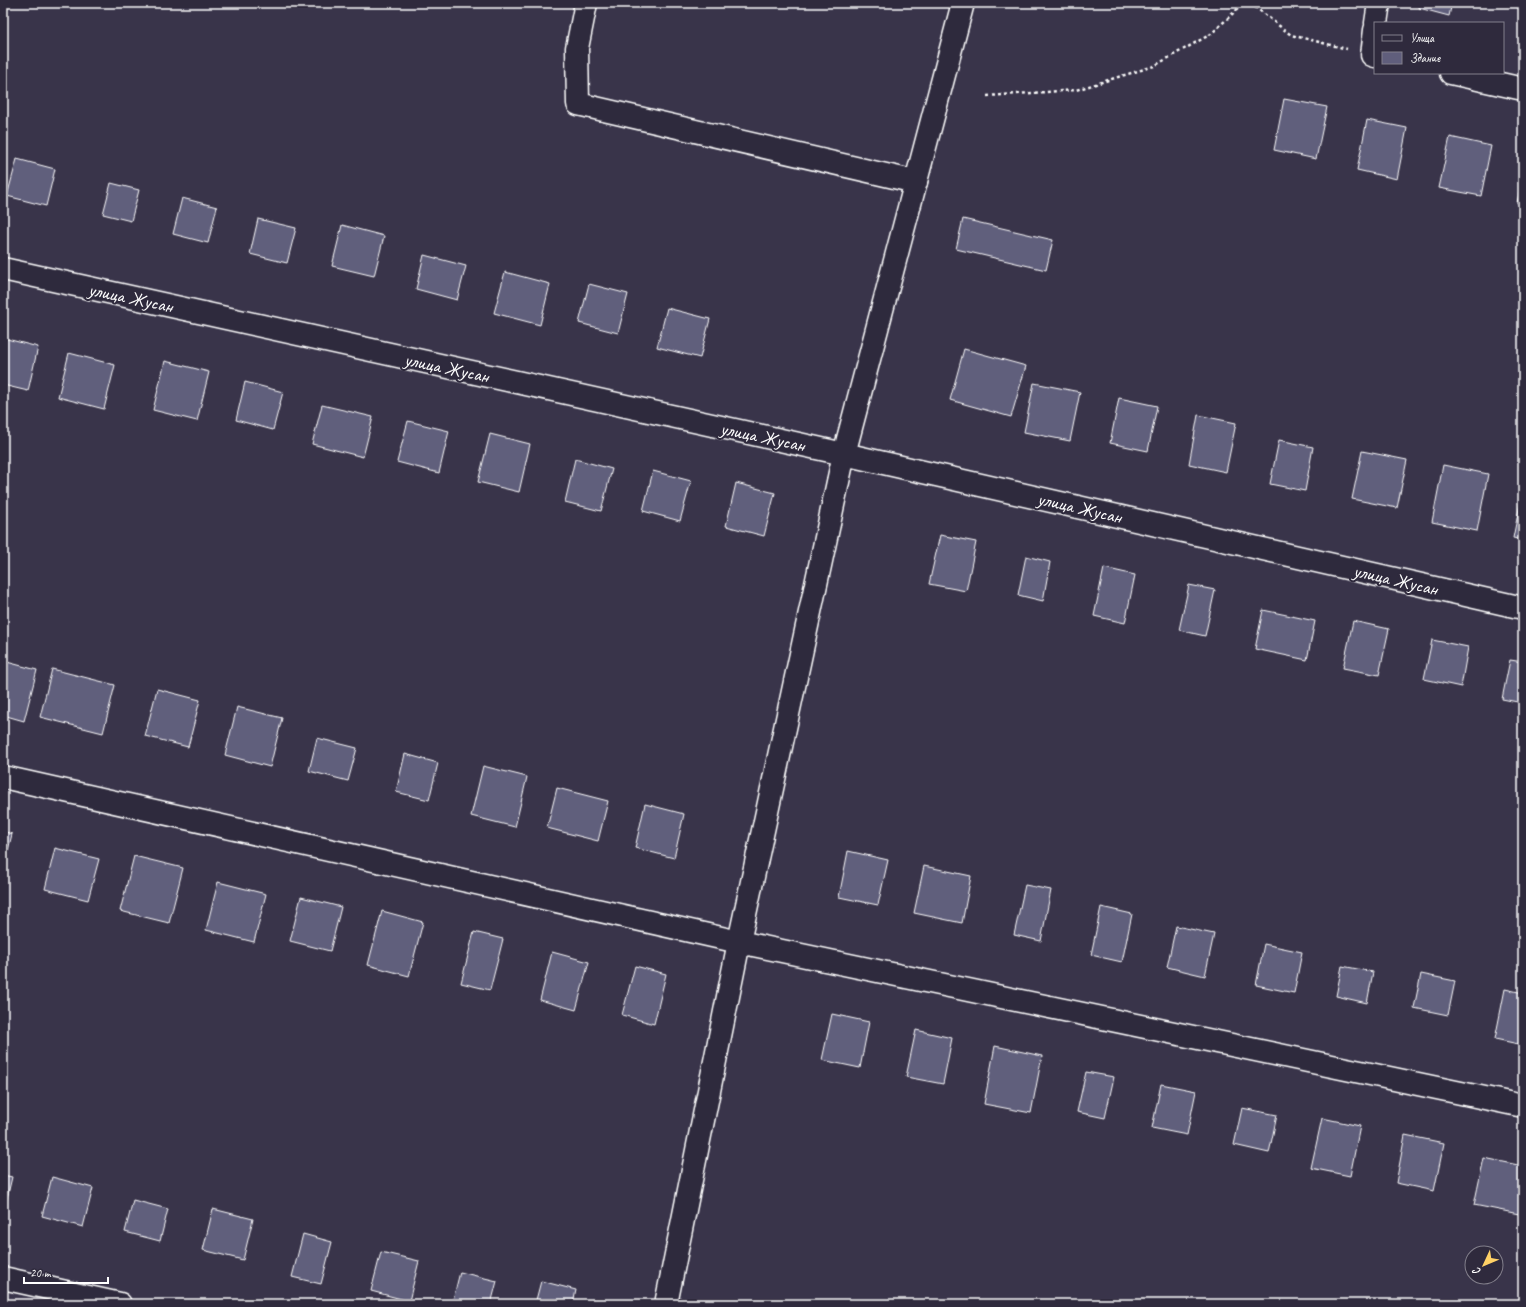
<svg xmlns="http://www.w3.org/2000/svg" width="1526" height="1307" viewBox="0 0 1526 1307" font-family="Caveat,sans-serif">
	<rect width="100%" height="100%" fill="#39344a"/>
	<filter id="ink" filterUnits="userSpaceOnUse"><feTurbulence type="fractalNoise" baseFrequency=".025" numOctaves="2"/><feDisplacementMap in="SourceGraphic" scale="8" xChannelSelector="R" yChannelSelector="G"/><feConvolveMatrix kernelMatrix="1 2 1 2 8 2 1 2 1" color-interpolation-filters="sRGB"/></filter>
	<g filter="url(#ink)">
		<g fill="#605e7c" stroke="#fff">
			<path d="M1420 3H1452L1449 16 1419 8Z"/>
			<path d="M1284 99 1327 107 1316 159 1274 150Z"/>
			<path d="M1367 120 1407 128 1397 179 1357 170Z"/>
			<path d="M1450 137 1491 146 1481 196 1439 188Z"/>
			<path d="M17 159 55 169 46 206 7 196Z"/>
			<path d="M1523 174V204L1517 203Z"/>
			<path d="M111 183 139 190 131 221 103 214Z"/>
			<path d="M182 198 217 207 208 243 173 234Z"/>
			<path d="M258 219 296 228 287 263 250 254Z"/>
			<path d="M963 219 1053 240 1046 270 956 249Z"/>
			<path d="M342 225 384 236 374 276 332 266Z"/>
			<path d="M424 255 466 266 457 300 416 289Z"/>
			<path d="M505 272 550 284 540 325 494 313Z"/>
			<path d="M589 284 628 294 618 333 579 323Z"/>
			<path d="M667 308 710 319 700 358 657 347Z"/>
			<path d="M3 338 38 347 28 391 3 385Z"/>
			<path d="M964 349 1026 366 1011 417 950 400Z"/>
			<path d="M69 353 115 365 104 409 58 397Z"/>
			<path d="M165 361 209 372 197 421 153 410Z"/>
			<path d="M245 382 283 392 273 430 236 420Z"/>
			<path d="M1034 383 1080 392 1070 441 1024 432Z"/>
			<path d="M1119 398 1157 406 1148 451 1110 443Z"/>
			<path d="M322 405 373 417 363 457 312 444Z"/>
			<path d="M1198 415 1236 423 1226 472 1189 464Z"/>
			<path d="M408 421 449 431 439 473 397 462Z"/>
			<path d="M490 434 530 444 519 492 478 482Z"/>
			<path d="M1279 440 1313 447 1305 491 1270 484Z"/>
			<path d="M1362 451 1407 460 1397 508 1352 499Z"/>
			<path d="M575 459 612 469 601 511 565 502Z"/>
			<path d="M1443 465 1488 474 1477 531 1432 522Z"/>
			<path d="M653 471 691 481 680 521 643 511Z"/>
			<path d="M736 483 775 493 764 536 726 526Z"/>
			<path d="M1523 489V540L1513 538Z"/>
			<path d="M940 535 976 542 966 591 929 584Z"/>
			<path d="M1026 556 1050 562 1043 601 1018 595Z"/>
			<path d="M1104 568 1135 575 1125 623 1094 616Z"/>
			<path d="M1189 585 1215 590 1205 636 1179 630Z"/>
			<path d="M1263 610 1315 621 1307 660 1255 649Z"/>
			<path d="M1353 621 1389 629 1379 675 1343 668Z"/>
			<path d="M1432 640 1468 647 1461 687 1424 679Z"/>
			<path d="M1510 660 1523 662V703L1502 699Z"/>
			<path d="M3 661 37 670 24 721 3 715Z"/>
			<path d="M52 669 115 685 103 733 40 717Z"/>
			<path d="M157 689 200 700 188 747 145 736Z"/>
			<path d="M237 707 282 718 270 767 225 755Z"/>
			<path d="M317 738 357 748 348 781 309 771Z"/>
			<path d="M405 754 438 763 429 800 396 792Z"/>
			<path d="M483 766 527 777 515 827 471 816Z"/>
			<path d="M557 788 608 801 598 841 547 828Z"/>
			<path d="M645 804 684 814 674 858 635 848Z"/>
			<path d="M3 831 12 834 3 871Z"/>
			<path d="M55 848 99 859 88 900 45 889Z"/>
			<path d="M848 851 888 860 878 905 839 897Z"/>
			<path d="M134 856 183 868 169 923 120 911Z"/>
			<path d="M924 866 971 876 962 923 914 913Z"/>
			<path d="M218 882 266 894 254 942 206 930Z"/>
			<path d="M1025 885 1051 890 1041 941 1014 935Z"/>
			<path d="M301 897 341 907 330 951 290 941Z"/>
			<path d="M1101 907 1132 914 1122 962 1091 955Z"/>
			<path d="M382 911 423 922 409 976 368 965Z"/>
			<path d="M1176 926 1214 934 1205 976 1167 967Z"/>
			<path d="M474 932 503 939 490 990 461 983Z"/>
			<path d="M1264 944 1302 952 1294 993 1256 985Z"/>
			<path d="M552 952 589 962 576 1010 540 1000Z"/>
			<path d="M635 966 666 974 654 1024 622 1015Z"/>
			<path d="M1342 966 1373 972 1367 1003 1336 996Z"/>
			<path d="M1421 974 1455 981 1448 1015 1414 1008Z"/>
			<path d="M1505 989 1523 993V1045L1495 1039Z"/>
			<path d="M832 1014 869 1022 860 1068 822 1060Z"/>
			<path d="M916 1030 952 1038 943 1084 906 1077Z"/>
			<path d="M995 1046 1042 1056 1031 1113 984 1104Z"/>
			<path d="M1086 1072 1114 1077 1105 1118 1077 1112Z"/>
			<path d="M1161 1084 1196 1091 1187 1135 1152 1128Z"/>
			<path d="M1242 1108 1277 1115 1269 1153 1234 1145Z"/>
			<path d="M1322 1118 1360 1126 1350 1176 1311 1168Z"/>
			<path d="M1405 1135 1444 1143 1434 1191 1396 1183Z"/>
			<path d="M1484 1158 1523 1166V1194L1519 1214 1474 1205Z"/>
			<path d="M3 1175 12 1177 3 1215Z"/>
			<path d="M52 1177 93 1188 83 1227 42 1216Z"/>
			<path d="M133 1200 168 1209 160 1241 125 1232Z"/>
			<path d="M213 1209 253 1219 243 1260 203 1250Z"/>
			<path d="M303 1234 332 1242 321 1284 292 1277Z"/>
			<path d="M381 1252 419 1261 409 1301 371 1291Z"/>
			<path d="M460 1272 497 1281 491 1304H452Z"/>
			<path d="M541 1281 576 1290 573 1304H535Z"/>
		</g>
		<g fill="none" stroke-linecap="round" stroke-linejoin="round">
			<g stroke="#fff" stroke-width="25">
				<g id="minor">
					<path d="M586 3 577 48 578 104 916 182"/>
					<path d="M1376 23 1379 3"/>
					<path d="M1375 30 1372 55 1375 56"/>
					<path d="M1451 73 1523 89"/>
					<path d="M3 269 844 454 1523 608"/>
					<path d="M3 777 739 942 1523 1106"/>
					<path d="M3 1278 120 1304"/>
					<path d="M666 1304 739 942 844 454 963 3"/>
				</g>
			</g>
			<g stroke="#fff" stroke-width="2.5" stroke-dasharray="3 3" stroke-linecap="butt">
				<path d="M1250 3 1291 35 1347 49"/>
				<path d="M987 96 1076 90 1154 66 1211 34 1244 3"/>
			</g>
			<use href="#minor" stroke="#2f2a3d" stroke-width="22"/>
		</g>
	</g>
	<g text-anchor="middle" stroke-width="4" stroke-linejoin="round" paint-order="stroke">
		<g font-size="19" fill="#fff" stroke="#2f2a3d">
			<text transform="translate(131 297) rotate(12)" y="7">улица Жусан</text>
			<text transform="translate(447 367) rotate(12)" y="7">улица Жусан</text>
			<text transform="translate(763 436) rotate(12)" y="7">улица Жусан</text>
			<text transform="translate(1080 507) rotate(13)" y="7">улица Жусан</text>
			<text transform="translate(1396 579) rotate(13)" y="7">улица Жусан</text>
		</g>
	</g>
	<rect width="1526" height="1307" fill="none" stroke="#2f2a3d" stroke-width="16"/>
	<rect x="8" y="8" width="1510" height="1291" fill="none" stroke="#fff" stroke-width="1.5" filter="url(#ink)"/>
	<rect x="1374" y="22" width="130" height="52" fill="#2f2a3d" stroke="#827f8b"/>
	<rect x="1382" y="35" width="20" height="6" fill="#2f2a3d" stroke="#827f8b"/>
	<text x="1410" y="42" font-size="12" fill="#ffffff">Улица</text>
	<rect x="1382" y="52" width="20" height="12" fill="#605e7c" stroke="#827f8b"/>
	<text x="1410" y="62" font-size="12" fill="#ffffff">Здание</text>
	<g transform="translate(1484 1265) rotate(226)"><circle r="19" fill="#2f2a3d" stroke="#827f8b"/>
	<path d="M0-3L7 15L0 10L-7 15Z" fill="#ffd166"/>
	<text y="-6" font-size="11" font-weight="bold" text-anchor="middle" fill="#ffffff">С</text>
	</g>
	<path d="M24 1277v6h84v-6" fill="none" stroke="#ffffff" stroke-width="2"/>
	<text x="30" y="1277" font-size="12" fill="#ffffff" stroke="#2f2a3d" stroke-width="3" paint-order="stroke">20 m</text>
</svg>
